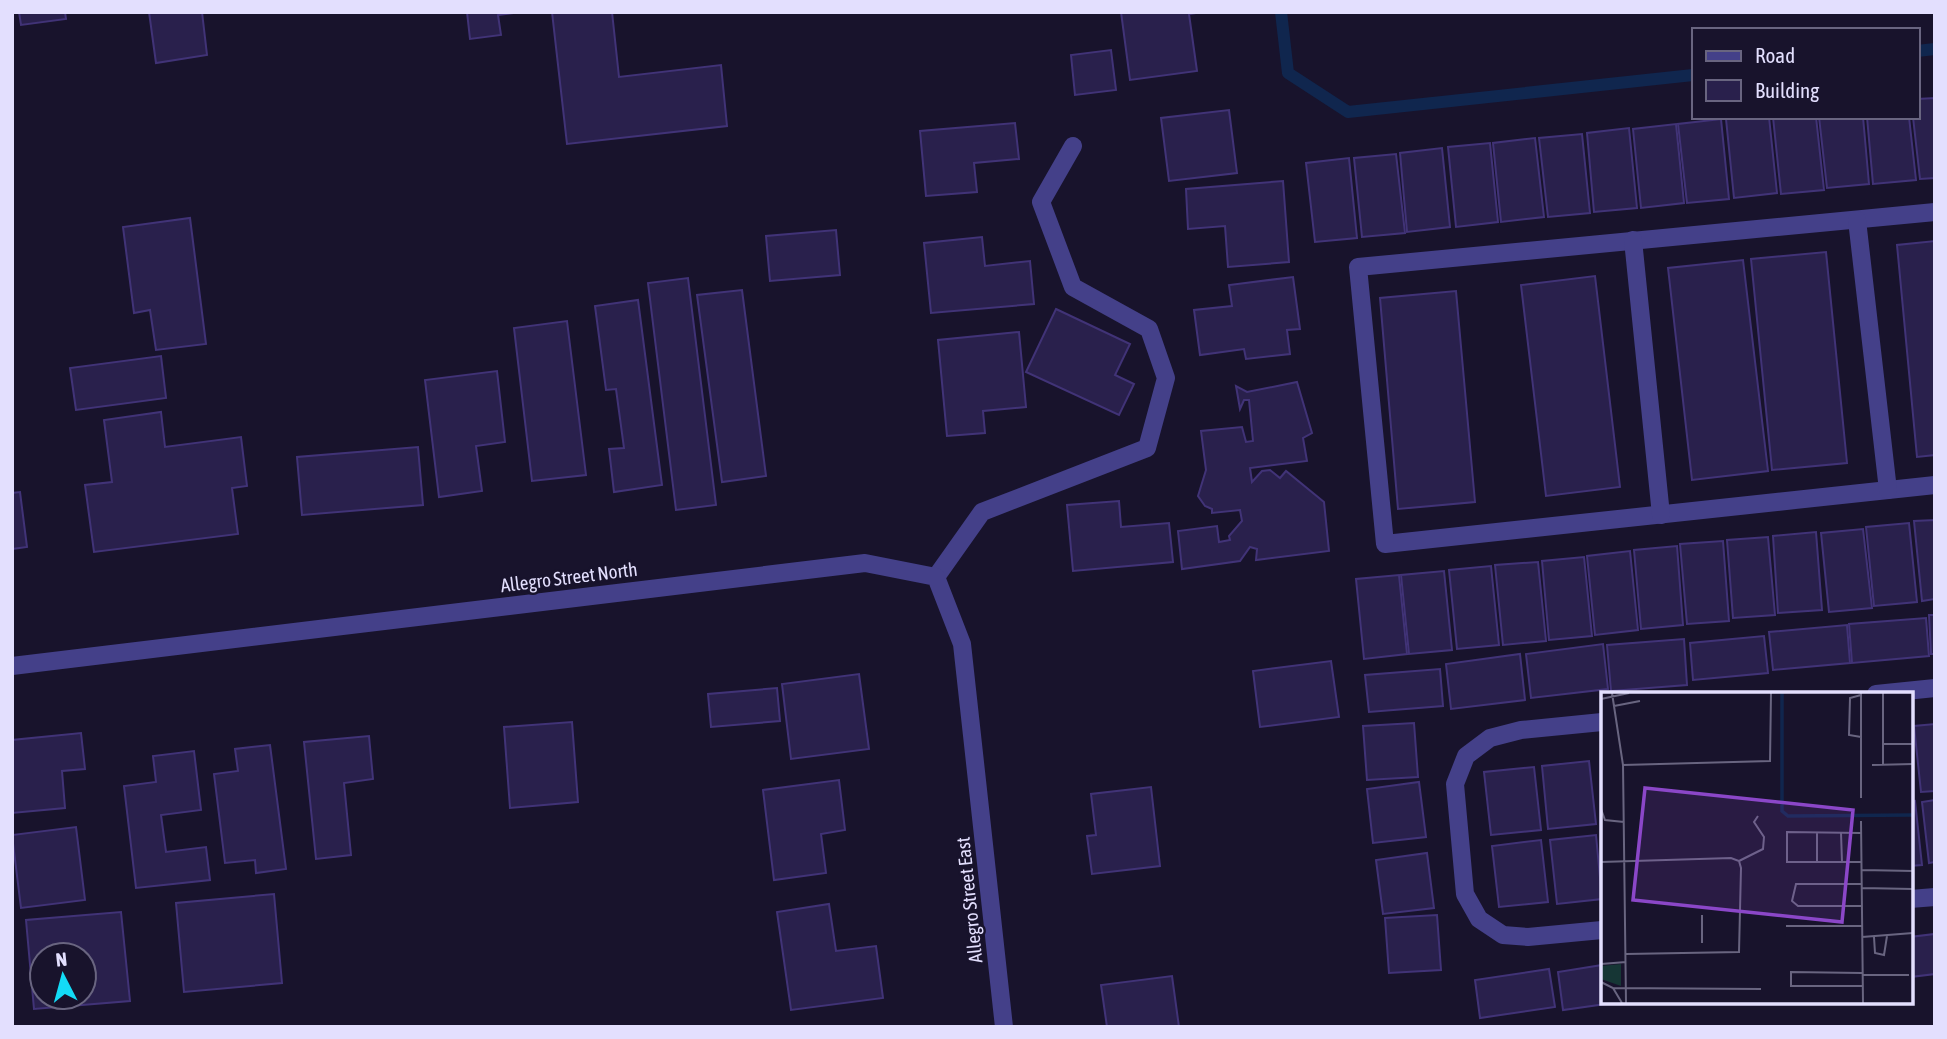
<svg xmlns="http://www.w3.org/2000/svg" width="1947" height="1039" viewBox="0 0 1947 1039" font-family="'Asap Condensed',sans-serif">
	<rect width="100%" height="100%" fill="#18132c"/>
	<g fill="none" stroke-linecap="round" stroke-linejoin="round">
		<g stroke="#10264e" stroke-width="12">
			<path d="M1281 12 1288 73 1348 112 1693 75"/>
			<path d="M1917 51 1935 49"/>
		</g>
	</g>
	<g fill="#29204c" stroke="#413377" stroke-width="2" fill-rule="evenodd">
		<path d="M19 12H65L66 19 21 25Z"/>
		<path d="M149 12H202L207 55 156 63Z"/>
		<path d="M467 12H521L498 15 501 35 470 39Z"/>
		<path d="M552 12H612L619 77 721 65 727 126 567 144Z"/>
		<path d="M1121 12H1203L1189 14 1197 71 1130 80Z"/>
		<path d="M1111 50 1116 90 1075 95 1071 55Z"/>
		<path d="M1935 98V178L1920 179 1913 117H1917V99Z"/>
		<path d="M1229 110 1237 173 1169 181 1161 118Z"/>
		<path d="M1769 117 1777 193 1734 198 1726 119Z"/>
		<path d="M1773 117H1816L1824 190 1781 194Z"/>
		<path d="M1819 117H1863L1869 184 1827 188Z"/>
		<path d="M1867 117H1909L1916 180 1873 184Z"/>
		<path d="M1721 119 1729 199 1687 203 1678 124Z"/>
		<path d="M1015 123 1019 159 974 163 977 192 926 196 920 131Z"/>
		<path d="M1676 124 1684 203 1641 208 1633 129Z"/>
		<path d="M1629 128 1637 208 1594 212 1587 133Z"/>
		<path d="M1582 134 1590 213 1548 217 1539 138Z"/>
		<path d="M1535 138 1544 217 1501 222 1493 143Z"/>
		<path d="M1490 143 1498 222 1456 227 1448 147Z"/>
		<path d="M1442 148 1450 227 1407 232 1400 153Z"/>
		<path d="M1396 154 1405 233 1362 237 1354 158Z"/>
		<path d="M1349 158 1357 238 1315 242 1306 163Z"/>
		<path d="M1283 181 1289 262 1228 267 1225 226 1188 229 1186 189Z"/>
		<path d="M190 218 206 344 156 350 150 310 134 313 123 227Z"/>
		<path d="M836 230 840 275 770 281 766 236Z"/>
		<path d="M982 237 985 266 1030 261 1034 304 931 313 924 243Z"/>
		<path d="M1935 241V455L1917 457 1897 245Z"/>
		<path d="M1826 252 1847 463 1772 470 1751 259Z"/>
		<path d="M1743 260 1768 471 1692 480 1668 268Z"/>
		<path d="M1595 276 1620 487 1546 496 1521 285Z"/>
		<path d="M1293 277 1300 329 1287 330 1290 354 1246 359 1244 349 1200 355 1194 310 1232 306 1229 285Z"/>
		<path d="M688 278 716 505 676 510 648 283Z"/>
		<path d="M742 290 766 476 722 482 697 295Z"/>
		<path d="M1456 291 1475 502 1398 509 1380 298Z"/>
		<path d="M638 300 662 485 614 492 609 449 624 448 616 389 606 390 595 306Z"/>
		<path d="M1056 309 1130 344 1115 375 1134 384 1119 415 1026 372Z"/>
		<path d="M567 321 586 475 532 481 514 328Z"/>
		<path d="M1019 332 1026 407 983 411 985 433 947 436 938 340Z"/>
		<path d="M161 356 166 398 76 410 70 368Z"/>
		<path d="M497 371 505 442 476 446 482 491 439 497 425 380Z"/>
		<path d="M1297 382 1312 433 1303 438 1307 461 1250 468 1252 482 1262 471 1270 470 1280 478 1286 471 1324 502 1329 551 1256 560 1257 549 1250 547 1240 561 1182 569 1178 531 1217 526 1219 542 1230 540 1229 536 1242 521 1240 510 1212 513V509L1205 506 1198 496 1206 470 1201 431 1242 427 1246 442 1253 441 1249 400H1244L1240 409 1236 386 1247 392Z"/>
		<path d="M161 412 165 447 241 437 247 486 232 488 238 534 94 552 85 485 112 482 104 420Z"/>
		<path d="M418 447 423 505 302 515 297 457Z"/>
		<path d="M20 492 27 547 12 549V493Z"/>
		<path d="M1119 501 1121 527 1169 523 1173 562 1073 571 1067 505Z"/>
		<path d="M1935 520V599L1922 601 1914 521Z"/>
		<path d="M1909 523 1917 602 1874 606 1866 527Z"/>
		<path d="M1863 529 1872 608 1829 612 1821 533Z"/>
		<path d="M1816 532 1822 610 1778 613 1773 536Z"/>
		<path d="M1768 537 1775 615 1733 618 1727 540Z"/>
		<path d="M1723 541 1729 621 1687 624 1680 544Z"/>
		<path d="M1677 546 1683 625 1641 629 1634 550Z"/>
		<path d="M1630 551 1638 630 1595 635 1587 556Z"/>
		<path d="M1584 557 1592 636 1549 640 1542 561Z"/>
		<path d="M1538 562 1546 641 1503 645 1495 565Z"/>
		<path d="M1491 566 1499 645 1457 649 1449 570Z"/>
		<path d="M1444 571 1452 650 1409 654 1401 575Z"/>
		<path d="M1399 575 1407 654 1364 659 1356 579Z"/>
		<path d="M1929 615H1935V654H1931Z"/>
		<path d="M1926 618 1929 656 1852 663 1849 624Z"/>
		<path d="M1847 625 1850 663 1773 670 1769 632Z"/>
		<path d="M1764 636 1768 673 1693 680 1690 643Z"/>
		<path d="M1684 639 1687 685 1611 691 1607 645Z"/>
		<path d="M1603 644 1608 689 1531 698 1526 654Z"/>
		<path d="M1520 654 1525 700 1451 709 1446 664Z"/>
		<path d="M1331 661 1339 717 1260 727 1253 671Z"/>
		<path d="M1440 669 1443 706 1369 712 1365 675Z"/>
		<path d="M859 674 869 749 791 759 782 684Z"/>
		<path d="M777 688 780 721 711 727 708 694Z"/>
		<path d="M572 722 578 802 510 808 504 727Z"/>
		<path d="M1414 723 1418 777 1367 780 1363 726Z"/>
		<path d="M1935 724V791L1921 792 1914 726Z"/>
		<path d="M81 733 85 769 62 771 65 808 12 813V740Z"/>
		<path d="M369 736 373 779 344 783 351 855 316 859 304 742Z"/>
		<path d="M270 745 286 869 256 873 255 860 225 863 214 774 238 771 235 749Z"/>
		<path d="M194 751 201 810 161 815 166 852 206 847 210 880 136 888 124 786 156 782 153 756Z"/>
		<path d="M1589 761 1596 824 1548 829 1542 766Z"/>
		<path d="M1534 767 1541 830 1491 835 1484 772Z"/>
		<path d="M839 780 845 830 821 834 826 873 774 880 763 790Z"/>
		<path d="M1419 782 1426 837 1373 843 1367 789Z"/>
		<path d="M1151 787 1160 866 1092 874 1087 836 1096 835 1091 794Z"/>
		<path d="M1935 800V862L1929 863 1922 802Z"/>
		<path d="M1915 801 1922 865 1910 866V802Z"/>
		<path d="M76 827 85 900 21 908 12 835Z"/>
		<path d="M1596 835 1602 899 1557 904 1550 840Z"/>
		<path d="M1541 840 1548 902 1499 907 1492 846Z"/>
		<path d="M1427 853 1434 908 1383 914 1376 860Z"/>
		<path d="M274 894 282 983 184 992 176 903Z"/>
		<path d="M829 904 836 951 876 946 883 998 791 1010 777 912Z"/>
		<path d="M121 912 130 1001 34 1009 26 920ZM42 955H84V997H42Z"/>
		<path d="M1437 915 1441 970 1389 973 1385 918Z"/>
		<path d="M1935 934V974L1910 977V937Z"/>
		<path d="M1602 965V1002H1620L1563 1010 1558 972Z"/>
		<path d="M1549 969 1555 1007 1480 1018 1475 980Z"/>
		<path d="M1172 976 1179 1027H1107L1101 985Z"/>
	</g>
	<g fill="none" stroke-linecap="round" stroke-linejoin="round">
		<g stroke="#444089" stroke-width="18">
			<path d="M1935 212 1358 267 1385 544 1935 485"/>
			<path d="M1857 220 1888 490"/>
			<path d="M1633 240 1661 515"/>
			<path d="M936 577 982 512 1147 448 1166 378 1149 329 1073 287 1041 202 1073 146"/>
			<path d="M1876 694 1935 688"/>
			<path d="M1602 722 1521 730 1490 738 1466 756 1455 784 1465 894 1479 919 1503 935 1528 937 1602 930"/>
			<path d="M1910 899 1935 897"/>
		</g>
		<path stroke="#444089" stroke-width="18" d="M12 666 865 563 936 577 962 644 1004 1027"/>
	</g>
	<g text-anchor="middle" stroke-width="5" stroke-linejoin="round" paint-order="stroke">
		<g font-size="19" fill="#e3dffe" stroke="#18132c">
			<text transform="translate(569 577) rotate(-7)" y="7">Allegro Street North</text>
			<text transform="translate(969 900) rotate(-96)" y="7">Allegro Street East</text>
		</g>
	</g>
	<g transform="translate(1601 692)">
		<rect width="312" height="312" fill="#18132c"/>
		<path d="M20 272V294L0 287V274Z" fill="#163635"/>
		<path fill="none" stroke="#10264e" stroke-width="3.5" d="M181 1V119L187 124 312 123"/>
		<path fill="none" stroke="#696580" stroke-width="2" d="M11 1 22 73 25 311M260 1V106M282 1V72M0 7 28 1M13 14 39 9M260 45 248 43 249 6 260 3M282 52H312M22 73 169 69 170 1M271 73 312 72M0 117 4 128 23 130M260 129 262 311M240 141 241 170M260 141 186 140V170H260M138 169 162 157 163 145 153 130 157 124M0 170 130 166 138 169 140 176 138 260 25 262M216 170V141M261 178 312 179M261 192H195L191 209 197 214H261M261 196 312 197M101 223V251M185 234H261M261 245 312 241M273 245 274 261 283 263 286 244M0 272 25 270M261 281 190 280V294H261M261 283H308M0 290 12 296 21 311M12 296 160 297"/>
		<path fill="#8b47c8" fill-opacity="0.15" stroke="#8b47c8" stroke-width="3.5" d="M44 96 252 118 241 230 32 208Z"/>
		<rect width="312" height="312" fill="none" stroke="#e3dffe" stroke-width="3.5"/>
	</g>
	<rect width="1947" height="1039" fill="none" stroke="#e3dffe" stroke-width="28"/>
	<rect x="1692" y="28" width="228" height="91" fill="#18132c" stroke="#696580" stroke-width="2"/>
	<rect x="1706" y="51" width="35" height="10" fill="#444089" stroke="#696580" stroke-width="2"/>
	<text x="1755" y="63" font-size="21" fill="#e3dffe">Road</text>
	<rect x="1706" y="80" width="35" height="21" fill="#29204c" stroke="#696580" stroke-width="2"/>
	<text x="1755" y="98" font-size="21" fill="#e3dffe">Building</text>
	<g transform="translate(63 976) rotate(354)"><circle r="33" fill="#18132c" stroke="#696580" stroke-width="2"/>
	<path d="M0-5L12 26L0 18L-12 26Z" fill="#13dbf6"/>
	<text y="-10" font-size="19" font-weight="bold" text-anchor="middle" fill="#e3dffe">N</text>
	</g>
</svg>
